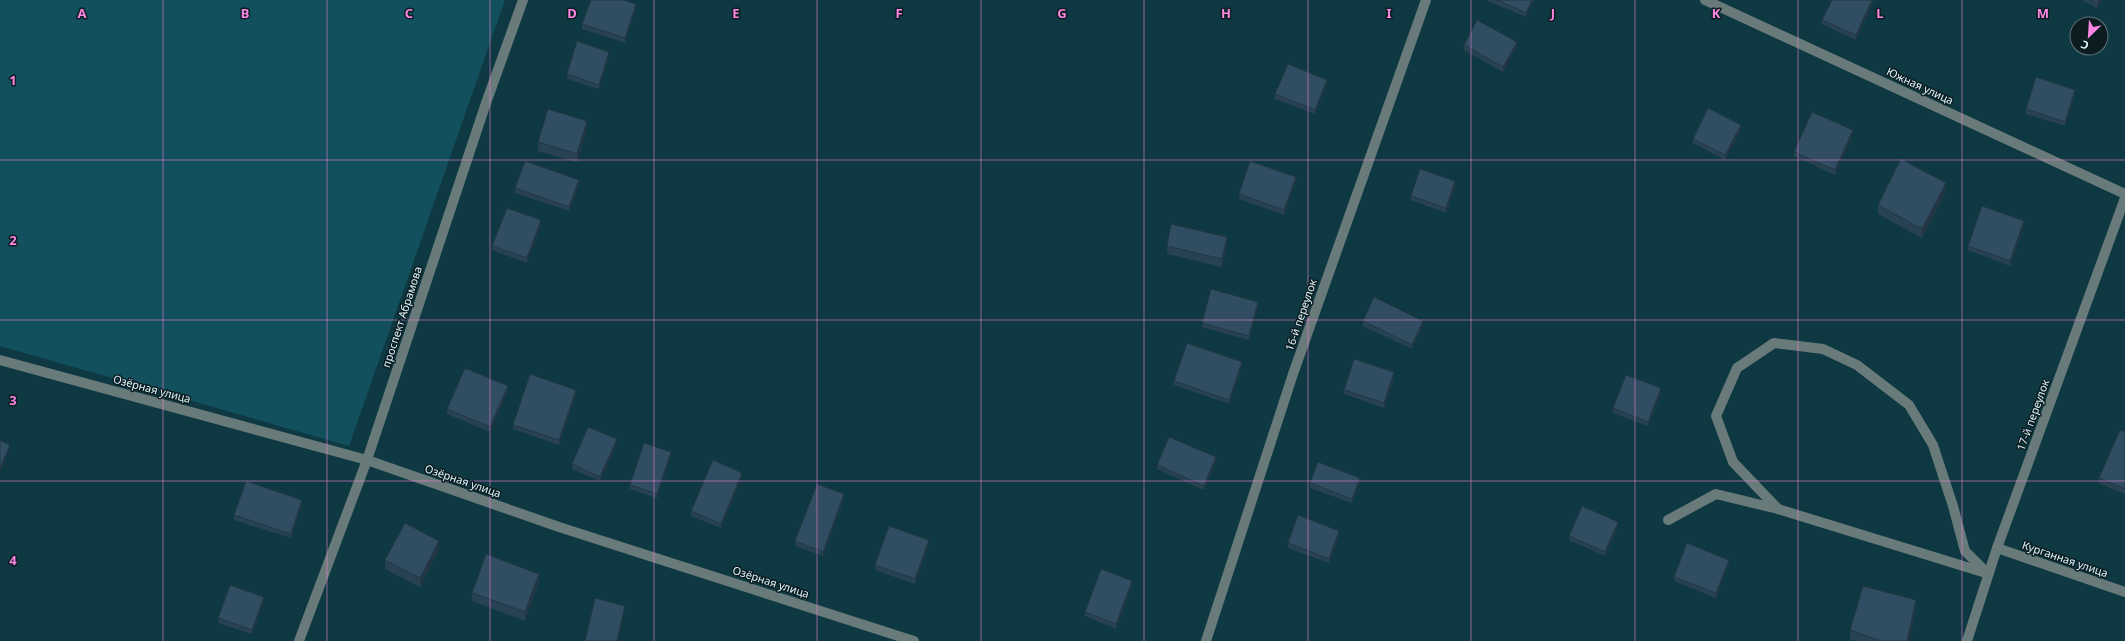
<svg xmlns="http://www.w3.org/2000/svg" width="2125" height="641" viewBox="0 0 2125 641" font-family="'Noto Sans',sans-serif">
	<rect width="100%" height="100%" fill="#0e3942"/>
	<path fill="#13505e" d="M0 0H505L349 446 0 346Z"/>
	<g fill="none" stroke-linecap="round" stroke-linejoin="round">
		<g stroke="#687a79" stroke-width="10">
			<path d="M1705 0 2125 194"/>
			<path d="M0 360 367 460 559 527 914 641"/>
			<path d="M1778 509 1733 462 1716 416 1737 368 1774 343 1823 349 1857 365 1909 405 1933 445 1953 506 1965 551 1988 574"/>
			<path d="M1668 520 1716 494 1778 509 1986 573"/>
			<path d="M1997 548 2125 592"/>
			<path d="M299 641 367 460 486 103 523 0"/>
			<path d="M1206 641 1293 374 1426 0"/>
			<path d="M1967 641 1997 548 2125 198"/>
		</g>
	</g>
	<g fill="#294253">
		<path d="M1488 0H1534L1526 17 1488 1Z"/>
		<path d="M1873 0V3L1856 40 1822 24V20Z"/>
		<path d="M2081 0H2102L2097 8Z"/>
		<path d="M636 8 625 43 582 29V24Z"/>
		<path d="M1464 45 1517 46 1503 72 1464 50Z"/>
		<path d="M609 56 599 89 567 79V74Z"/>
		<path d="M1327 84 1315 114 1275 99V94Z"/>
		<path d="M2075 94 2065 126 2026 114V109Z"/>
		<path d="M587 129 577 162 538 151V142Z"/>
		<path d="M1741 129 1725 160 1693 143V139Z"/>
		<path d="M1853 135 1835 175 1794 156V152Z"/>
		<path d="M1296 182 1284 215 1239 199V194Z"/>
		<path d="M579 184 569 211 515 193V188Z"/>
		<path d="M1455 186 1446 213 1411 200V196Z"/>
		<path d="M1946 191 1922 238 1878 214V205Z"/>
		<path d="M541 225 527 263 492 250V246Z"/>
		<path d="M2024 226 2010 266 1968 250V246Z"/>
		<path d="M1167 246H1227L1222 267 1167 254Z"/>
		<path d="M1258 307 1249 340 1202 327V323Z"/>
		<path d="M1363 321 1423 325 1412 349 1363 326Z"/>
		<path d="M1242 367 1229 404 1174 385V381Z"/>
		<path d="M1394 377 1384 408 1344 394V390Z"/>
		<path d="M508 391 490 432 447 414V409Z"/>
		<path d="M1661 393 1648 426 1613 413V408Z"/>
		<path d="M576 394 559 445 513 429V425Z"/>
		<path d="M2125 432V494L2099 483V478Z"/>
		<path d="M617 444 600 481 572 469V464Z"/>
		<path d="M671 457 657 498 630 489V485Z"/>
		<path d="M1216 462 1204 490 1157 469V465Z"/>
		<path d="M742 477 721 528 691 516V511Z"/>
		<path d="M1360 482 1352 503 1310 488V483Z"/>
		<path d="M844 499 823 556 795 546V541Z"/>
		<path d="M302 504 291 538 234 520V515Z"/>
		<path d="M1618 527 1605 556 1569 540V536Z"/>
		<path d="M1339 536 1329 563 1288 548V543Z"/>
		<path d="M929 544 915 584 875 570V565Z"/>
		<path d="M439 549 420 587 385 569V560Z"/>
		<path d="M1729 564 1716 598 1674 581V577Z"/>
		<path d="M539 582 525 621 472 601V593Z"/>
		<path d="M1132 586 1116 629 1085 616V612Z"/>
		<path d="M264 601 252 634 218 623V618Z"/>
		<path d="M1916 608 1909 641H1856L1850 639V630Z"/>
	</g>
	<g fill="#223644">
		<path d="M1532 0H1534L1526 17V13Z"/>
		<path d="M1872 0H1873V3L1856 40V35Z"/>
		<path d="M2099 0H2102L2097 8V4Z"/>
		<path d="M636 4V8L625 43V38Z"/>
		<path d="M1517 42V46L1503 72V67Z"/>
		<path d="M609 52V56L599 89V85Z"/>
		<path d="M1327 80V84L1315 114V110Z"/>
		<path d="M2075 90V94L2065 126V122Z"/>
		<path d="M587 121V129L577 162V154Z"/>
		<path d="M1741 125V129L1725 160V155Z"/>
		<path d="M1853 130V135L1835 175V170Z"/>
		<path d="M1296 177V182L1284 215V210Z"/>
		<path d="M579 180V184L569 211V207Z"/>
		<path d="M1455 181V186L1446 213V208Z"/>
		<path d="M1946 183V191L1922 238V229Z"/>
		<path d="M541 220V225L527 263V258Z"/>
		<path d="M2024 221V226L2010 266V261Z"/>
		<path d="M1227 237V246L1222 267V259Z"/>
		<path d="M1258 302V307L1249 340V336Z"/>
		<path d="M1423 321V325L1412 349V345Z"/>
		<path d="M1242 362V367L1229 404V400Z"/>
		<path d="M1394 372V377L1384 408V403Z"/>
		<path d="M508 386V391L490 432V427Z"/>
		<path d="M1661 388V393L1648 426V422Z"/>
		<path d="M576 390V394L559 445V440Z"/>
		<path d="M617 439V444L600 481V477Z"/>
		<path d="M10 445V449L0 473V468Z"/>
		<path d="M671 452V457L657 498V494Z"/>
		<path d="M1216 457V462L1204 490V486Z"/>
		<path d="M742 473V477L721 528V524Z"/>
		<path d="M1360 478V482L1352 503V499Z"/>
		<path d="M844 494V499L823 556V552Z"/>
		<path d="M302 500V504L291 538V534Z"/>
		<path d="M1618 522V527L1605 556V552Z"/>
		<path d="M1339 531V536L1329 563V559Z"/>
		<path d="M929 540V544L915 584V579Z"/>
		<path d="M439 541V549L420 587V578Z"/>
		<path d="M1729 560V564L1716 598V593Z"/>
		<path d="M539 574V582L525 621V612Z"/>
		<path d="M1132 581V586L1116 629V624Z"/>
		<path d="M264 597V601L252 634V630Z"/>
		<path d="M1916 600V608L1909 641H1907Z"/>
		<path d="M625 606V610L618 641H617Z"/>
	</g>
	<g fill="#304d61" stroke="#223644">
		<path d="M591 0H624L636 4 625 38 582 24Z"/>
		<path d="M1497 0H1532L1526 13Z"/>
		<path d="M1832 0H1872L1856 35 1822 20Z"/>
		<path d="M2090 0H2099L2097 4Z"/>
		<path d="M1477 20 1517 42 1503 67 1464 45Z"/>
		<path d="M577 41 609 52 599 85 567 74Z"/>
		<path d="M1288 64 1327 80 1315 110 1275 94Z"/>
		<path d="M2036 77 2075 90 2065 122 2026 109Z"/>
		<path d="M1708 108 1741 125 1725 155 1693 139Z"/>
		<path d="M548 109 587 121 577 154 538 142Z"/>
		<path d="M1812 112 1853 130 1835 170 1794 152Z"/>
		<path d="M1901 159 1946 183 1922 229 1878 205Z"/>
		<path d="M525 161 579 180 569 207 515 188Z"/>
		<path d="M1250 161 1296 177 1284 210 1239 194Z"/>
		<path d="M1420 169 1455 181 1446 208 1411 196Z"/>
		<path d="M1982 206 2024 221 2010 261 1968 246Z"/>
		<path d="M507 208 541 220 527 258 492 246Z"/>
		<path d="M1171 224 1227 237 1222 259 1167 246Z"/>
		<path d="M1211 289 1258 302 1249 336 1202 323Z"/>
		<path d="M1374 297 1423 321 1412 345 1363 321Z"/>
		<path d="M1187 343 1242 362 1229 400 1174 381Z"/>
		<path d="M1354 359 1394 372 1384 403 1344 390Z"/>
		<path d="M465 368 508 386 490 427 447 409Z"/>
		<path d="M530 374 576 390 559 440 513 425Z"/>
		<path d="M1626 375 1661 388 1648 422 1613 408Z"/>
		<path d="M588 427 617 439 600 477 572 464Z"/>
		<path d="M2120 430 2125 432V489L2099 478Z"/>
		<path d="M1169 437 1216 457 1204 486 1157 465Z"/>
		<path d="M0 440 10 445 0 468Z"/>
		<path d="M644 443 671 452 657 494 630 485Z"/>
		<path d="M713 460 742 473 721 524 691 511Z"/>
		<path d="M1318 462 1360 478 1352 499 1310 483Z"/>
		<path d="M246 481 302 500 291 534 234 515Z"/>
		<path d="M817 484 844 494 823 552 795 541Z"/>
		<path d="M1582 506 1618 522 1605 552 1569 536Z"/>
		<path d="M1298 515 1339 531 1329 559 1288 543Z"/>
		<path d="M405 523 439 541 420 578 385 560Z"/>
		<path d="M889 526 929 540 915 579 875 565Z"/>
		<path d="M1687 543 1729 560 1716 593 1674 577Z"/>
		<path d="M486 554 539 574 525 612 472 593Z"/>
		<path d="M1101 569 1132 581 1116 624 1085 612Z"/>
		<path d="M230 585 264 597 252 630 218 618Z"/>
		<path d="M1863 586 1916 600 1907 641H1881L1850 630Z"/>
		<path d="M595 598 625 606 617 641H585Z"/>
	</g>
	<path fill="none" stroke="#fc86e3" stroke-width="1" stroke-opacity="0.55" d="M163 0V641M327 0V641M490 0V641M654 0V641M817 0V641M981 0V641M1144 0V641M1308 0V641M1471 0V641M1635 0V641M1798 0V641M1962 0V641M0 160H2125M0 320H2125M0 481H2125"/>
	<g text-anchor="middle" stroke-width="3" stroke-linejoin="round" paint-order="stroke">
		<g font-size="11" fill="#def4fa" stroke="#0c1d22">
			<text transform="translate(1920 86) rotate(25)" y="4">Южная улица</text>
			<text transform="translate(1301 315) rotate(-71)" y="4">16-й переулок</text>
			<text transform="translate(402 317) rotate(-72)" y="4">проспект Абрамова</text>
			<text transform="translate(152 389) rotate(15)" y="4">Озёрная улица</text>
			<text transform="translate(2033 415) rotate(-70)" y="4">17-й переулок</text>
			<text transform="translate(463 481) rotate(19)" y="4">Озёрная улица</text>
			<text transform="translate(2065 559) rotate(19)" y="4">Курганная улица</text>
			<text transform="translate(771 582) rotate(18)" y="4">Озёрная улица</text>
		</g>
	</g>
	<g font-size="13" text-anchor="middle" font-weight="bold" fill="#fc86e3" stroke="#0c1d22" stroke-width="3" stroke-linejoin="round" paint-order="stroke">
		<text x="82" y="18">A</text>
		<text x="245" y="18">B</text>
		<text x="409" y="18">C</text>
		<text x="572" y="18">D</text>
		<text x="736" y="18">E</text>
		<text x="899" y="18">F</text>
		<text x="1062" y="18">G</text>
		<text x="1226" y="18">H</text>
		<text x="1389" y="18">I</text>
		<text x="1553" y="18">J</text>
		<text x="1716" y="18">K</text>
		<text x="1880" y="18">L</text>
		<text x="2043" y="18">M</text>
		<text x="13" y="85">1</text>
		<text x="13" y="245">2</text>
		<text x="13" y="405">3</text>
		<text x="13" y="565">4</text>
	</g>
	<g transform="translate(2089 36) rotate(205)"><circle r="19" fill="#0c1d22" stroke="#607378"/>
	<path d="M0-3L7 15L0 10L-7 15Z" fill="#fc86e3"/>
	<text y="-6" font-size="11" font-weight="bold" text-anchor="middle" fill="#def4fa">С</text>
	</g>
</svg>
